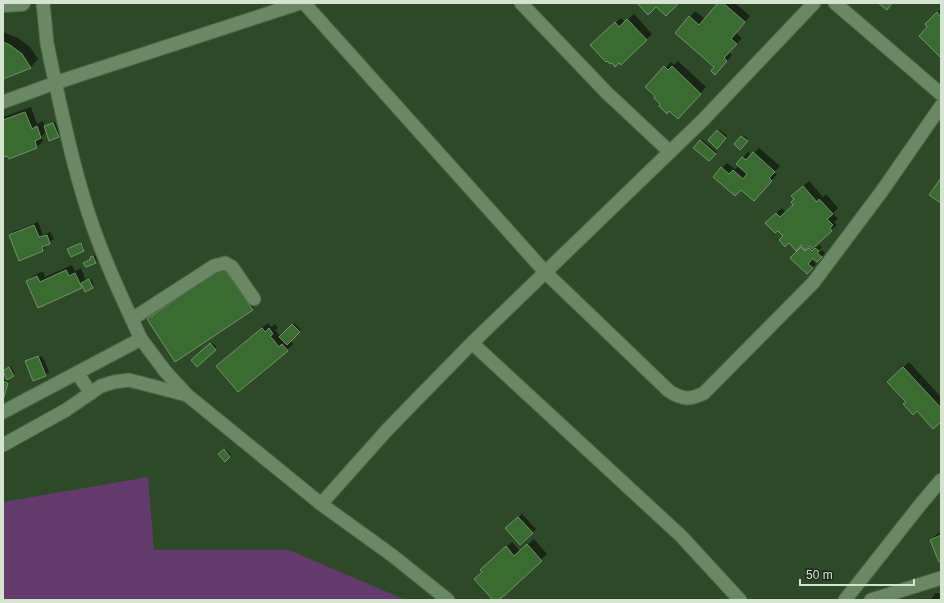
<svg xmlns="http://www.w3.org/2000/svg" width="944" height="603" viewBox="0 0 944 603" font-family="Helvetica,sans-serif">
	<rect width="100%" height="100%" fill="#2d4928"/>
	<path fill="#633a6c" d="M148 477 154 550H289L406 600H3V502Z"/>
	<g fill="#0007" fill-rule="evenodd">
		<path d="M719 3H735L750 16 736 33 742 38 729 52 732 55 721 68 716 67 690 17 695 11 705 19Z"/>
		<path d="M941 9V56L928 27 926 24Z"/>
		<path d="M634 14 652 34 621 64 597 39 621 18 625 22Z"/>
		<path d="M3 32 18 38 30 47 38 59 31 67 3 78Z"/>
		<path d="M678 61 706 87 683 112 662 104 656 96 647 87 671 62 674 65Z"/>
		<path d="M31 107 37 124 43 121 45 127 55 122 60 134 58 136 47 131 41 137 43 141 37 147 9 158 8 154 3 156V117Z"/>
		<path d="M719 129 727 136 717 147 709 140Z"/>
		<path d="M743 135 748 139 740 148 735 144Z"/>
		<path d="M702 139 717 152 709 160 695 148Z"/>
		<path d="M759 148 780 166 774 172 777 174 754 200 722 168 727 163 735 169 739 166 737 164 748 152 752 155Z"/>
		<path d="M809 181 823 197 826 194 838 208 833 213 838 219 834 222 837 225 814 246 816 248 819 245 822 247 813 256 814 257 822 250 825 253 817 261 813 257 811 259 816 264 807 273 792 258 803 246 784 236 772 217 782 208 786 212 794 204 798 191ZM810 244 811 246 810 248 807 246Z"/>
		<path d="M38 222 43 235 50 232 54 239 46 244V246L43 250 20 260 10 236 13 232Z"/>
		<path d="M82 243 85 249 83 250 69 249Z"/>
		<path d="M95 255 97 261 86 266 85 263 92 259 91 257Z"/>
		<path d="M231 260 259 302 252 309 148 319 155 312Z"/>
		<path d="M72 265 75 271 81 268 86 281 91 279 94 285 86 290 83 285 81 287 27 281 33 276 43 271 45 277Z"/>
		<path d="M268 323 271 327 275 324 278 328 275 330 281 337 294 323 301 330 290 340 293 344 287 350 238 391 223 361Z"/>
		<path d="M212 343 217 347 197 365 192 360Z"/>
		<path d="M41 353 29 359V361L42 356 49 372 45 375 26 362 30 358Z"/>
		<path d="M909 362 941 397V420L917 410 907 402 888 382Z"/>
		<path d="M11 366 15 374 13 376 5 370Z"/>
		<path d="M3 379 9 381 4 396H3Z"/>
		<path d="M226 449 231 455 225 460 220 454Z"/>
		<path d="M522 514 536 529 532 533 510 525Z"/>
		<path d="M941 532V560L931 540 937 534Z"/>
		<path d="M534 539 547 554 496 600H494L483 572 487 564 512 542 520 551Z"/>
		<path d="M936 593 941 594V600H930Z"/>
	</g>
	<g fill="#3a6b30" stroke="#74936e">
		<path d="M637 3H679L666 16 656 7 648 15Z"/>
		<path d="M718 3H723L745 22 731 39 737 44 724 58 727 61 715 75 711 71 714 67 675 33 689 16 699 25Z"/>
		<path d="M878 3H892L887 10Z"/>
		<path d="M937 12 941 17V58L919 36 927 27 925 24Z"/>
		<path d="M627 19 647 40 621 65 619 63 615 67 612 63 610 64 607 61 606 62 590 45 615 22 619 27Z"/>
		<path d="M3 42 10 45 22 54 31 68 3 79Z"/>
		<path d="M664 66 668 70 672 66 701 94 678 119 669 111 667 114 659 106 660 104 654 98 655 96 645 87Z"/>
		<path d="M25 112 32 129 37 126 41 138 35 141 37 148 9 159 7 156 3 157V120Z"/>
		<path d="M53 123 59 137 49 141 44 126Z"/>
		<path d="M717 130 726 138 717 149 708 140Z"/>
		<path d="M741 136 748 141 740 150 734 144Z"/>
		<path d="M700 140 716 154 709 161 693 148Z"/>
		<path d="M753 152 775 172 769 178 772 181 754 201 741 190 735 196 713 177 721 167 729 174 733 170 743 179 747 174 736 164 742 157 746 160Z"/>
		<path d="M941 178V203L929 195Z"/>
		<path d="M803 186 817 202 819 199 833 214 827 219 833 225 830 228 832 231 812 249 810 246 805 250 801 245 796 251 789 243 785 247 779 240 783 236 778 231 775 233 765 223 776 213 780 217 793 205 791 202 794 199 791 196Z"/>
		<path d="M34 225 39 237 47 235 50 244 42 247 43 251 19 261 9 235Z"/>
		<path d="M81 243 84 251 71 257 67 249Z"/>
		<path d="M801 247 805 251 809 248 812 251 815 248 819 251 817 253 822 257 817 262 813 258 808 264 813 268 807 274 790 258Z"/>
		<path d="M93 256 96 263 86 267 83 263 91 259 90 257Z"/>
		<path d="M223 267 253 310 175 362 147 319Z"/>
		<path d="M66 270 69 276 75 273 82 288 38 308 26 281 37 276 40 282Z"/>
		<path d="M89 279 93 288 85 292 81 283Z"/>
		<path d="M292 324 300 332 287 345 279 337Z"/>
		<path d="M262 328 265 332 269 328 273 334 270 336 279 347 282 344 288 351 238 392 216 366Z"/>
		<path d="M210 343 216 350 197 367 191 360Z"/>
		<path d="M38 356 46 376 33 381 25 361Z"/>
		<path d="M9 367 14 376 7 380 3 371Z"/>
		<path d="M903 367 941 408V422L933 429 917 411 913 415 903 404 906 402 887 382Z"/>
		<path d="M3 381 8 383 4 397H3Z"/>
		<path d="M224 449 230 457 225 462 218 454Z"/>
		<path d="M518 517 533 533 520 545 505 528Z"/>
		<path d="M941 535V561L939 562 930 540Z"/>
		<path d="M527 544 542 561 505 595 498 600H493L474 579 482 572 480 570 506 546 514 556Z"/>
	</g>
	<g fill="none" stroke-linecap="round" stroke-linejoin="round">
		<g stroke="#4e6548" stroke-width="15">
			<g id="minor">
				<path d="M304 3 546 273 669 391C683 400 690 400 704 393L813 283 882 191 941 106"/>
				<path d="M521 3 606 92 670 152"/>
				<path d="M835 3 941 94"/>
				<path d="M3 102 55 83 300 3"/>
				<path d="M132 319 214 266 225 263 232 267 254 299"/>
				<path d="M141 339 165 371 187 395 321 504 393 556 448 600"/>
				<path d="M472 343 681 536 740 600"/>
				<path d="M77 373 91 393"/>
				<path d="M3 412 141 339C120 294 98 247 84 199 70 154 61 108 51 63L47 43 43 3"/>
				<path d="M3 445 66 410 101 386 114 382 129 380 187 395"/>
				<path d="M321 504 387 430 422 394 472 343 703 120 814 3"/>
				<path d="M845 600 920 505 941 480"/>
				<path d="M871 600 941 578"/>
			</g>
		</g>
		<g stroke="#4e6548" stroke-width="18">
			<path id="tertiary" d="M3 4 22 3"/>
		</g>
		<use href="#minor" stroke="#6a8863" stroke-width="13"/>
		<use href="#tertiary" stroke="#6a8863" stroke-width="16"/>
	</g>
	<rect width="944" height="603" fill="none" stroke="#d4e4d0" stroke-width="8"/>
	<path d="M800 579v6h114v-6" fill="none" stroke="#d4e4d0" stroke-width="2"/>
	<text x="806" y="579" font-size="12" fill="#d4e4d0" stroke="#1f2b1c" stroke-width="3" paint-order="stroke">50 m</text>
</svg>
